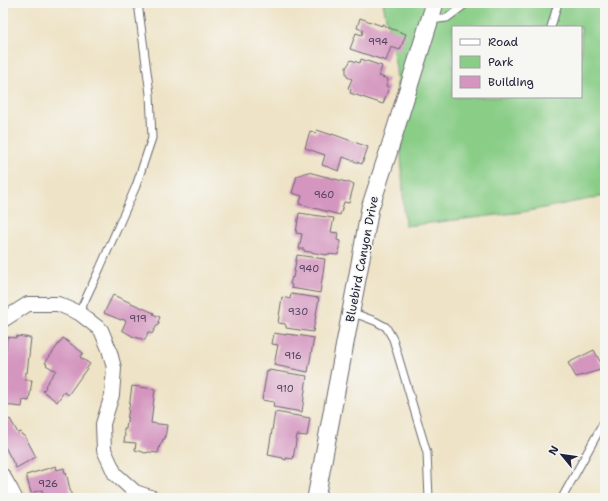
<svg xmlns="http://www.w3.org/2000/svg" width="608" height="501" viewBox="0 0 608 501" font-family="'Shantell Sans',sans-serif">
	<rect width="100%" height="100%" fill="#f6f6f2"/>
	<filter id="ink" filterUnits="userSpaceOnUse"><feTurbulence type="fractalNoise" baseFrequency=".025" numOctaves="2"/><feDisplacementMap in="SourceGraphic" scale="8" xChannelSelector="R" yChannelSelector="G"/><feConvolveMatrix kernelMatrix="1 2 1 2 8 2 1 2 1" color-interpolation-filters="sRGB"/></filter>
	<filter id="wash" filterUnits="userSpaceOnUse"><feTurbulence type="fractalNoise" baseFrequency=".012" numOctaves="4" result="noise"/><feDisplacementMap in="SourceGraphic" scale="16" xChannelSelector="R" yChannelSelector="G"/><feGaussianBlur stdDeviation="0.9" result="paint"/><feColorMatrix in="noise" values="0 0 0 0 0 0 0 0 0 0 0 0 0 0 0 0 0 1.4 0 .05"/><feComposite in="paint" operator="in"/></filter>
	<g filter="url(#wash)">
		<rect width="100%" height="100%" fill="#eee3c6"/>
		<path fill="#89cd87" stroke="#567861" fill-rule="evenodd" d="M383 3H605V196L523 212 405 226 396 68ZM453 27H581V97H453Z"/>
		<g id="blocks">
			<g fill="#d495bf">
				<path d="M360 18 382 26V24L385 25 384 26 406 34 400 50 391 47 386 61 350 49 356 33 362 35 363 30 357 28Z"/>
				<path d="M361 59 382 66 379 76 388 79 386 86 389 87 383 104 350 93 351 89 348 88 352 79 347 77 346 73V68L351 60 360 63Z"/>
				<path d="M317 130 332 135V134L368 147 362 164 343 157 339 171 322 165 325 155 305 148 310 131 316 133Z"/>
				<path d="M308 172 354 184 349 203 344 202 340 215 299 204 302 196 292 193 297 176Z"/>
				<path d="M299 213 334 218 331 232 338 233 337 240 340 241 338 255 327 254V255L304 251V249H299L302 234 296 233Z"/>
				<path d="M297 255 325 259 320 293 291 288 292 285 290 284 292 277 293 278Z"/>
				<path d="M291 294 319 298 313 332 286 328V325L285 324 278 323 282 297 290 299Z"/>
				<path d="M113 295 154 313 153 314 160 317 158 322 160 323 156 327 152 334 148 332 145 340 132 336 122 330 126 321 122 319 121 320 104 313Z"/>
				<path d="M274 333 286 335V334L303 336 314 338 308 372 274 365 278 345 272 344Z"/>
				<path d="M17 336 31 338 27 373 26 372 25 380H32L29 401 23 400 22 407 3 405V356L5 357 7 337 17 338Z"/>
				<path d="M63 338 83 353 80 357 90 364 68 395 64 392 57 402 43 391 46 387 45 386 56 370 54 369V370L46 365 47 364 45 363Z"/>
				<path d="M594 350 604 369 576 377 568 363Z"/>
				<path d="M269 370 307 376 302 412 273 407 274 402 262 400 267 371 269 372Z"/>
				<path d="M132 386 155 389 151 423 167 425 165 439H163L162 443 160 445 158 453 149 452 145 453 140 451 135 450 136 443 124 442 125 434 124 433V429H126Z"/>
				<path d="M275 412 310 418 307 436 297 435 293 459 286 458V460L283 459V458L268 455Z"/>
				<path d="M10 419 18 433 21 432 22 435 25 436 36 457 16 468 3 443V423Z"/>
				<path d="M56 466 57 470 64 468 65 473 66 472 72 498H40L39 495 43 494 42 490 31 493 26 475Z"/>
			</g>
		</g>
	</g>
	<g filter="url(#ink)">
		<use href="#blocks" fill-opacity="0" stroke="#69666c" stroke-width="1"/>
		<g fill="none" stroke-linecap="round" stroke-linejoin="round">
			<g stroke="#69666c" stroke-width="9">
				<g id="service">
					<path d="M430 20 447 18 467 3"/>
					<path d="M551 27 558 3"/>
					<path d="M351 312 375 321 386 327 393 339 427 453 429 498"/>
					<path d="M79 313 100 268 136 186 152 138 150 94 138 3"/>
					<path d="M562 498 605 420"/>
				</g>
			</g>
			<g stroke="#69666c" stroke-width="16">
				<g id="minor">
					<path d="M3 320 28 304H58L79 313 101 330 109 349 114 368 112 395 103 424 104 450 115 474 135 492 153 498"/>
					<path d="M3 476 11 490 15 498"/>
				</g>
			</g>
			<g stroke="#69666c" stroke-width="19">
				<path id="tertiary" d="M316 498 361 258 370 208 389 150 435 3"/>
			</g>
			<use href="#service" stroke="#fff" stroke-width="7"/>
			<use href="#minor" stroke="#fff" stroke-width="14"/>
			<use href="#tertiary" stroke="#fff" stroke-width="17"/>
		</g>
	</g>
	<g text-anchor="middle" stroke-width="3" stroke-linejoin="round" paint-order="stroke">
		<g font-size="10" fill="#4e3f5c">
			<text x="378" y="45">994</text>
			<text x="324" y="198">960</text>
			<text x="309" y="272">940</text>
			<text x="298" y="315">930</text>
			<text x="138" y="322">919</text>
			<text x="293" y="359">916</text>
			<text x="285" y="392">910</text>
			<text x="48" y="487">926</text>
		</g>
		<g font-size="12" fill="#22223b" stroke="#f6f6f2">
			<text transform="translate(362 259) rotate(-79)" y="4">Bluebird Canyon Drive</text>
		</g>
	</g>
	<rect width="608" height="501" fill="none" stroke="#f6f6f2" stroke-width="16"/>
	<rect x="452" y="26" width="130" height="72" fill="#f6f6f2" stroke="#a1a1a9"/>
	<rect x="460" y="39" width="20" height="6" fill="#ffffff" stroke="#a1a1a9"/>
	<text x="488" y="46" font-size="12" fill="#22223b">Road</text>
	<rect x="460" y="56" width="20" height="12" fill="#89cd87" stroke="#a1a1a9"/>
	<text x="488" y="66" font-size="12" fill="#22223b">Park</text>
	<rect x="460" y="76" width="20" height="12" fill="#d495bf" stroke="#a1a1a9"/>
	<text x="488" y="86" font-size="12" fill="#22223b">Building</text>
	<g transform="translate(562 455) rotate(299)" stroke="#f6f6f2" stroke-width="3" paint-order="stroke">
	<path d="M0-3L7 15L0 10L-7 15Z" fill="#22223b"/>
	<text y="-6" font-size="11" font-weight="bold" text-anchor="middle" fill="#22223b">N</text>
	</g>
</svg>
